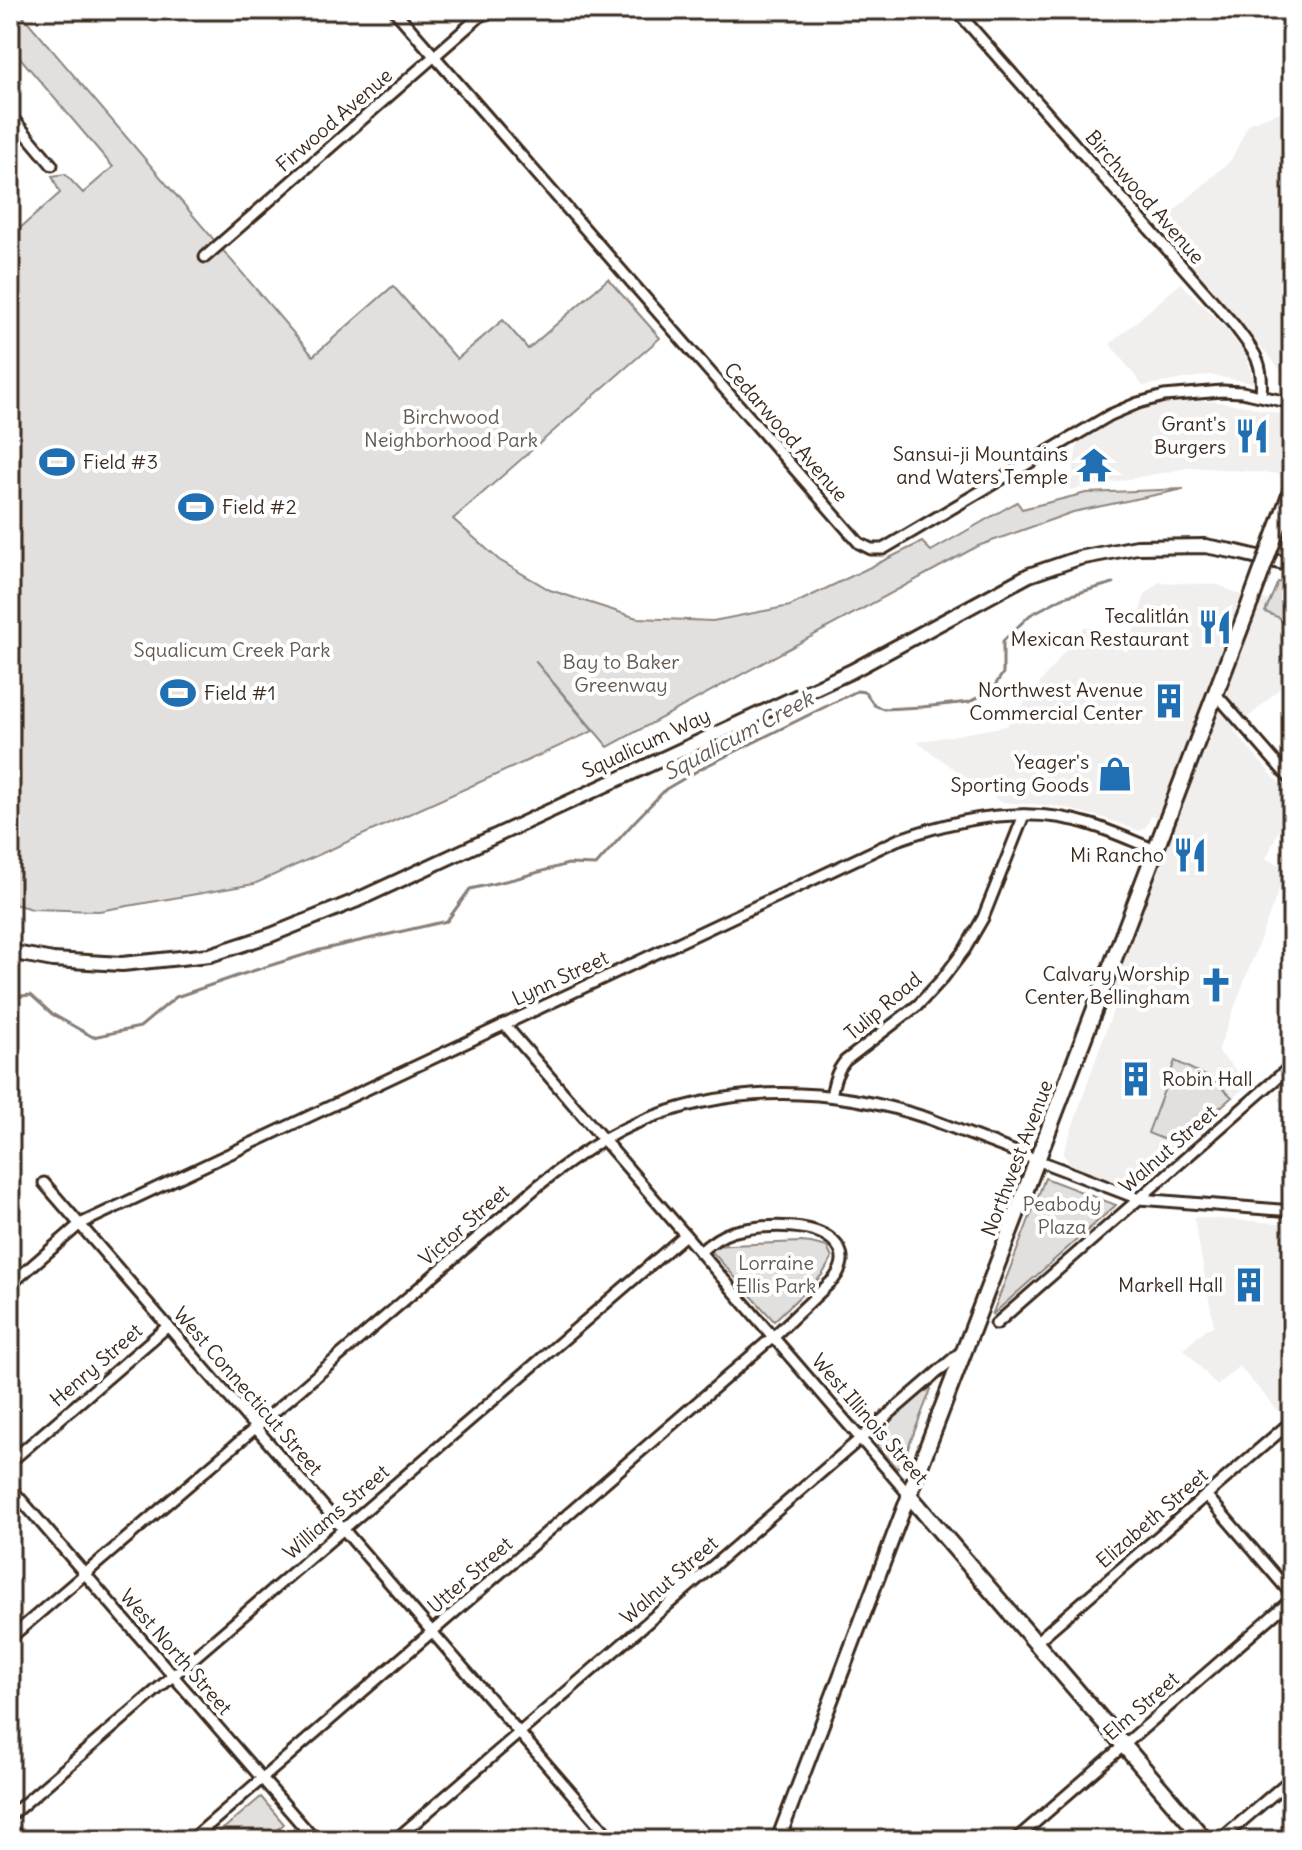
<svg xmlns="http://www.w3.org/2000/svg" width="1302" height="1850" viewBox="0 0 1302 1850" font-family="Delius,sans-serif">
	<rect width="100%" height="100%" fill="#fff"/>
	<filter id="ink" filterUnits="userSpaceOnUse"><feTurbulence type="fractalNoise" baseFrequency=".0125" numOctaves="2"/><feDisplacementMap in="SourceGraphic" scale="16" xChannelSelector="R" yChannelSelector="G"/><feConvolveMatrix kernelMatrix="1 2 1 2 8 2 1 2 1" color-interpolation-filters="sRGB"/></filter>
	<g filter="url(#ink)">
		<g fill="#f1efee">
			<path d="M1292 108V380L1284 374 1158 225 1231 160 1249 123Z"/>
			<path d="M1181 283 1226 329 1245 353 1254 383 1209 375 1143 386 1110 344Z"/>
			<path d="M1189 400 1218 402 1247 406 1292 417V444L1281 474 1193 467 1070 490 1078 440 1104 425 1140 409 1161 402Z"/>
			<path d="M1159 582 1219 585 1238 594 1267 600 1292 643V655L1283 670 1290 679 1234 731 1292 798V802L1266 859 1287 868 1218 1051 1249 1084 1131 1186 1071 1166 1063 1154 1113 1010 1106 1007 1176 825 1151 816 1147 826 1140 831 1104 818 1057 806 1000 802 917 742 1006 726 1085 626 1127 652 1145 594Z"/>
			<path d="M1194 1217 1292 1224V1401L1279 1412 1239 1366 1217 1386 1184 1349 1206 1329 1214 1326Z"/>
		</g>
		<g fill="#e2e0de" stroke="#8e857e" stroke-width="2">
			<path d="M10 10H18L313 356 393 286 457 359 503 320 528 349 608 279 660 338 453 519 499 560 550 590 637 618 713 621 790 606 922 542 931 551 1017 502 1022 509 1086 493 1184 489 1073 512 978 546 608 747 535 661 593 731 254 884 99 911 32 909 10 903V237L60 193 52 176 65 174 83 193 113 167 10 46Z"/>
			<path d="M1278 582 1292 585V640L1280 618 1265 612Z"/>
			<path d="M1175 1061 1212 1079 1232 1097 1200 1125 1187 1126 1177 1145 1148 1133Z"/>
			<path d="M1045 1178 1116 1205 992 1315Z"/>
			<path d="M801 1242 811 1243 827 1247 832 1258 822 1275 774 1321 707 1246Z"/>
			<path d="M929 1388 931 1389 901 1466 896 1468 878 1446 877 1438 881 1428Z"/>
			<path d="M261 1797 284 1824 265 1840H221L216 1835Z"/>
		</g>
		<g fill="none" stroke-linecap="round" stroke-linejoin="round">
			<path stroke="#887e77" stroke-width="3" d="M10 997 31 995 52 1014 93 1037 140 1027 176 997 243 974 320 950 447 921 470 889 514 879 568 864 596 865 635 821 666 789 702 768 857 691 865 692 874 705 883 709 922 707 969 702 992 690 1003 673V641L1030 615 1064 597 1113 583"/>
			<g stroke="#3b2a1e" stroke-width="15">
				<g id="minor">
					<path d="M394 10 859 543 871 549H883L1110 415 1138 403 1164 396 1222 391 1242 392 1292 403"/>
					<path d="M956 10 1234 325C1254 352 1264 360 1261 395"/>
					<path d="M10 115 52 165"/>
					<path d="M205 257 487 10"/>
					<path d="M1215 693 1292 781"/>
					<path d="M504 1024 909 1495"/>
					<path d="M831 1096C834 1082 836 1072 845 1061L918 1005 943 978 965 949 983 918 1024 815"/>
					<path d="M44 1183 612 1840"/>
					<path d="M10 1285 80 1224 897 840C958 818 1028 804 1092 825 1114 832 1135 842 1156 850"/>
					<path d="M996 1324 1292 1065"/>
					<path d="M10 1462 168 1326"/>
					<path d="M10 1487 315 1840"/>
					<path d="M1206 1495 1292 1595"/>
					<path d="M10 1638 539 1185C568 1162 599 1140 632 1125 728 1083 829 1086 927 1118L1139 1199 1292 1211"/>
					<path d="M1036 1642 1292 1421"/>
					<path d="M10 1816 685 1235"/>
					<path d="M10 1828 20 1840"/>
					<path d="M191 1840 773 1337 834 1279C840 1271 845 1260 840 1250 824 1219 760 1225 732 1232 719 1236 710 1243 700 1252"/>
					<path d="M395 1840 962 1351"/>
					<path d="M1015 1840 1292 1599"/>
					<path d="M1220 1840 1292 1778"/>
				</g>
			</g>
			<g stroke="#3b2a1e" stroke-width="18">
				<g id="tertiary">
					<path d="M10 952 53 960 122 964 210 955 271 935 355 901 852 671 1029 575 1079 558 1137 547 1205 546 1237 552 1292 565"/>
					<path d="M778 1840 909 1495"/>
				</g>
			</g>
			<g stroke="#3b2a1e" stroke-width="20">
				<path id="secondary" d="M1205 1840 909 1495 1250 603"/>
			</g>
			<use href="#minor" stroke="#fff" stroke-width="9"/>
			<use href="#tertiary" stroke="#fff" stroke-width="12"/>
			<use href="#secondary" stroke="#fff" stroke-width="14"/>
			<g stroke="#3b2a1e" stroke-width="20" stroke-linecap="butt">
				<path id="secondary-bridge" d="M1250 603 1292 489"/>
			</g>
			<use href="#secondary-bridge" stroke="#fff" stroke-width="14"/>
		</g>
	</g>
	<defs>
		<g id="restaurant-bare" transform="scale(2.76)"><path d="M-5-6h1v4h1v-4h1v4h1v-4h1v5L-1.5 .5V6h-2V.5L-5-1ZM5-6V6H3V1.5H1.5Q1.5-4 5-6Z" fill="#1f6fb2" stroke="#fff" stroke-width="2.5" paint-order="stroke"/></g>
		<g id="stadium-bare" transform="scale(2.76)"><path d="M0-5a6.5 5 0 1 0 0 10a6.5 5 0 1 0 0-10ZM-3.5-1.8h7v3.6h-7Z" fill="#1f6fb2" stroke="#fff" stroke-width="2.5" paint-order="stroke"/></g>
		<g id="temple-bare" transform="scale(2.76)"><path d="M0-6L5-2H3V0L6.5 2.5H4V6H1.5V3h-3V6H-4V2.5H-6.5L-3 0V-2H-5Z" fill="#1f6fb2" stroke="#fff" stroke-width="2.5" paint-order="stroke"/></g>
		<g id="building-bare" transform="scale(2.76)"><path d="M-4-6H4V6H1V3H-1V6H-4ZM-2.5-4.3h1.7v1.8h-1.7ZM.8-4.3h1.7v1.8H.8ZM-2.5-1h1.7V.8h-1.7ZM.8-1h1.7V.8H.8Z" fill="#1f6fb2" stroke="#fff" stroke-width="2.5" paint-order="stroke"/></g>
		<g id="shop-bare" transform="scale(2.76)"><path d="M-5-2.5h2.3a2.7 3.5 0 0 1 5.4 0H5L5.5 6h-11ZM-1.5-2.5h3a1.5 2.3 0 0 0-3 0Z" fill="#1f6fb2" stroke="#fff" stroke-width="2.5" paint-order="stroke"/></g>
		<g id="church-bare" transform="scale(2.76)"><path d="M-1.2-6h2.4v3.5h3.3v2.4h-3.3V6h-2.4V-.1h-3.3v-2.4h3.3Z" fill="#1f6fb2" stroke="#fff" stroke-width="2.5" paint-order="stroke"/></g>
	</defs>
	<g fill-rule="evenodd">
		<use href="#restaurant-bare" x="1252" y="436"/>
		<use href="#stadium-bare" x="57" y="462"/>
		<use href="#temple-bare" x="1094" y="465"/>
		<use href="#stadium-bare" x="196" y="507"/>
		<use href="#restaurant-bare" x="1215" y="627"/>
		<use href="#stadium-bare" x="178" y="693"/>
		<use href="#building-bare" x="1169" y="701"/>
		<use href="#shop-bare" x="1115" y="774"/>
		<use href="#restaurant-bare" x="1190" y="855"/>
		<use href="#church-bare" x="1216" y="985"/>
		<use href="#building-bare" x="1136" y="1079"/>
		<use href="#building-bare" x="1249" y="1285"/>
	</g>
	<g text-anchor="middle" stroke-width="8" stroke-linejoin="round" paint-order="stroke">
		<g font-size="20" fill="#3b2a1e" stroke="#fff">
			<text transform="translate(334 120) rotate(-41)" y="7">Firwood Avenue</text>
			<text transform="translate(1145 197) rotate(49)" y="7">Birchwood Avenue</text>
			<text transform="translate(786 432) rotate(49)" y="7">Cedarwood Avenue</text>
			<text transform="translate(646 743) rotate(-25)" y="7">Squalicum Way</text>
			<text transform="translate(560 978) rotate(-25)" y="7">Lynn Street</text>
			<text transform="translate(883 1006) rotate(-40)" y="7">Tulip Road</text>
			<text transform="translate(1168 1149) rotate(-41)" y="7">Walnut Street</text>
			<text transform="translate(1017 1158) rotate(-69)" y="7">Northwest Avenue</text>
			<text transform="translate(464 1225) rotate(-41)" y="7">Victor Street</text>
			<text transform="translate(96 1365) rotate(-41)" y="7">Henry Street</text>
			<text transform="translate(248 1391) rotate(49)" y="7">West Connecticut Street</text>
			<text transform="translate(870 1419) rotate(49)" y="7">West Illinois Street</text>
			<text transform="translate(336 1512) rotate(-41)" y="7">Williams Street</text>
			<text transform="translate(1152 1518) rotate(-41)" y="7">Elizabeth Street</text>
			<text transform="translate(470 1575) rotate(-41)" y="7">Utter Street</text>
			<text transform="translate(669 1580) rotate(-41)" y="7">Walnut Street</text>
			<text transform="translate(176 1652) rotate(49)" y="7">West North Street</text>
			<text transform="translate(1141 1706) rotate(-41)" y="7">Elm Street</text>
		</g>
		<g font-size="20" fill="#65584e" stroke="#fff">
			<text x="451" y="424">Birchwood<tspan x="451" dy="23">Neighborhood Park</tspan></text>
			<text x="232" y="657">Squalicum Creek Park</text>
			<text x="621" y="669">Bay to Baker<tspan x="621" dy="23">Greenway</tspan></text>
			<text x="1062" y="1211">Peabody<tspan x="1062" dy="23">Plaza</tspan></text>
			<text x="776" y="1270">Lorraine<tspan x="776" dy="23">Ellis Park</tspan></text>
		</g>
		<g font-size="20" fill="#3b2a1e" stroke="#fff" text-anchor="end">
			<text x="1226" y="431">Grant's<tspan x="1226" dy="23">Burgers</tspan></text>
			<text x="1068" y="461">Sansui-ji Mountains<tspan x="1068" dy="23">and Waters Temple</tspan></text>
			<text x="83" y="469" text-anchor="start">Field #3</text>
			<text x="222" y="514" text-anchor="start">Field #2</text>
			<text x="1189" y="623">Tecalitlán<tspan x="1189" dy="23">Mexican Restaurant</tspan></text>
			<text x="1143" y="697">Northwest Avenue<tspan x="1143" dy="23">Commercial Center</tspan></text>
			<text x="204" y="700" text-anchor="start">Field #1</text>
			<text x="1089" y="769">Yeager's<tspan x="1089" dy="23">Sporting Goods</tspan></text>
			<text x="1164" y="862">Mi Rancho</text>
			<text x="1190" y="981">Calvary Worship<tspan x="1190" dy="23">Center Bellingham</tspan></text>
			<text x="1162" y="1086" text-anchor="start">Robin Hall</text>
			<text x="1223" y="1292">Markell Hall</text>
		</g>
		<g font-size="22" font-style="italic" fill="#685b52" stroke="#fff">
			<text transform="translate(738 735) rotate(-28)" y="8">Squalicum Creek</text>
		</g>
	</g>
	<rect width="1302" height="1850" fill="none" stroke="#fff" stroke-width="40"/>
	<rect x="20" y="20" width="1262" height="1810" fill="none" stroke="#3b2a1e" stroke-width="3" filter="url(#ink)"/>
</svg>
